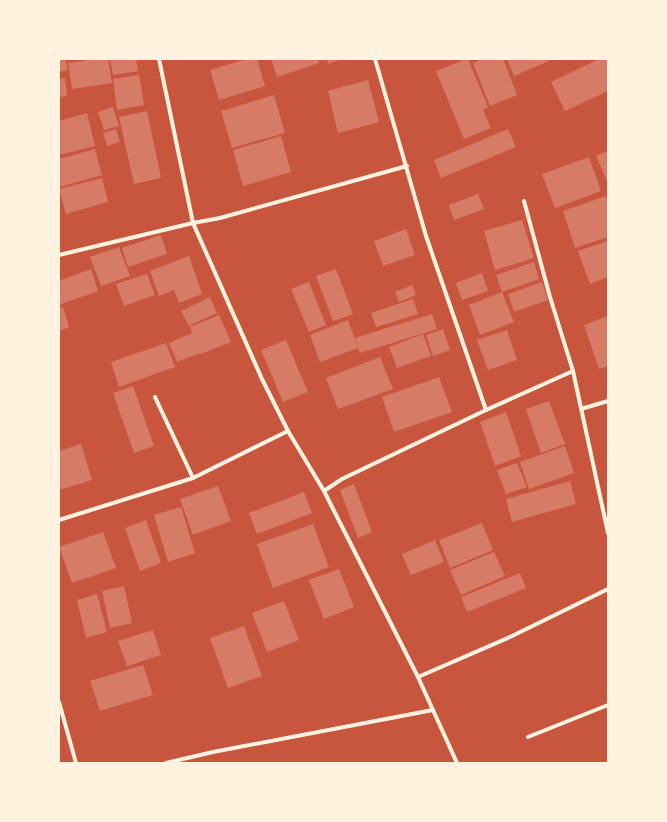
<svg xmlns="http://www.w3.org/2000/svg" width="667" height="822" viewBox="0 0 667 822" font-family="Manrope,sans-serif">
	<rect width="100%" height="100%" fill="#c8553d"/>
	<g fill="#d67c66">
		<path d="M59 59H65L68 70 59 72Z"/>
		<path d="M96 59H108L112 83 72 89 68 63Z"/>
		<path d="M110 59H136L138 71 113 75Z"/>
		<path d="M247 59H257L265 86 219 100 210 70Z"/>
		<path d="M271 59H318L319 63 277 77Z"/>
		<path d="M327 59H342L328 64Z"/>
		<path d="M466 59H468L488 107 483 110 491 128 464 139 436 71Z"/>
		<path d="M483 59H503L517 95 490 106 473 63Z"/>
		<path d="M507 59H549V61L514 76Z"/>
		<path d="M599 59H608V91L565 111 551 82Z"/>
		<path d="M139 75 144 105 117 110 113 79Z"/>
		<path d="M65 78 67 96 59 97V79Z"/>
		<path d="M368 80 379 122 338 133 328 91Z"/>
		<path d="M274 95 285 133 232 148 221 111Z"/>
		<path d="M113 107 119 126 104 130 98 112Z"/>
		<path d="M147 111 161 178 134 184 119 117Z"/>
		<path d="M87 113 95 146 59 155V121Z"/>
		<path d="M116 129 120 142 107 146 103 133Z"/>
		<path d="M508 129 516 147 441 178 434 160Z"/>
		<path d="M281 136 291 172 243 186 233 150Z"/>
		<path d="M95 149 102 175 60 187 59 183V159Z"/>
		<path d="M608 151V183L596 156Z"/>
		<path d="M589 157 601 191 555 208 542 174Z"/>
		<path d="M102 178 108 202 66 214 59 189Z"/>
		<path d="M478 194 484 209 454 220 449 205Z"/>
		<path d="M606 196 608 202V237L575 248 563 211Z"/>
		<path d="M522 220 534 258 495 270 484 231Z"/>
		<path d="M406 229 415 255 383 266 374 241Z"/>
		<path d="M161 235 167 254 128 267 122 248Z"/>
		<path d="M608 241V277L590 284 578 251Z"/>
		<path d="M119 247 130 276 101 286 90 257Z"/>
		<path d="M189 256 202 294 179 303 174 290 159 296 150 271Z"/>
		<path d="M534 262 539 279 502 292 496 275Z"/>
		<path d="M91 269 98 291 59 305V281Z"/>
		<path d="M336 269 353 314 333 321 316 276Z"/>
		<path d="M482 273 488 291 462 300 456 283Z"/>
		<path d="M147 274 155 295 124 306 116 284Z"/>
		<path d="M309 282 326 325 309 332 291 289Z"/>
		<path d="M542 282 548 300 514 312 508 294Z"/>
		<path d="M412 285 416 295 399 302 395 292Z"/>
		<path d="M502 292 514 322 480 335 469 305Z"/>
		<path d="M210 297 217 313 189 326 181 311Z"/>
		<path d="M413 299 418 314 376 327 371 313Z"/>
		<path d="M63 307 69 327 59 331V308Z"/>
		<path d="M432 314 437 329 360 353 355 338Z"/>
		<path d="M219 315 231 342 201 354 200 353 177 362 169 343 192 333 190 327Z"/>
		<path d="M608 316V366L599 369 584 325Z"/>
		<path d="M348 320 358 348 320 362 310 335Z"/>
		<path d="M443 329 450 350 433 356 426 335Z"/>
		<path d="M507 330 517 360 488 370 477 340Z"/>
		<path d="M423 334 431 356 397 368 389 347Z"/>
		<path d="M286 340 308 392 283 402 261 350Z"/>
		<path d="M166 343 175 367 119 387 111 362Z"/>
		<path d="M380 357 393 389 338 409 326 378Z"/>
		<path d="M439 377 452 412 394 432 382 397Z"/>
		<path d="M133 386 154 446 134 453 113 393Z"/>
		<path d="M549 401 565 444 541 453 526 409Z"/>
		<path d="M506 412 521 456 495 466 480 422Z"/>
		<path d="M81 444 92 480 59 490V451Z"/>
		<path d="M565 446 574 473 529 489 520 462Z"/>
		<path d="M517 463 527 487 506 494 497 470Z"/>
		<path d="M570 481 576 504 512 522 506 499Z"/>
		<path d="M354 484 372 532 358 538 340 490Z"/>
		<path d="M218 486 231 521 193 535 180 499Z"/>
		<path d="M304 492 312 513 257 534 249 513Z"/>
		<path d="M181 507 195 553 168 562 154 515Z"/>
		<path d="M146 520 161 563 140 571 125 528Z"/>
		<path d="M482 523 493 550 450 568 439 540Z"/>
		<path d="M313 524 329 567 273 588 257 544Z"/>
		<path d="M103 532 116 568 72 583 59 547Z"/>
		<path d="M435 540 444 562 411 575 402 554Z"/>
		<path d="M494 552 505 576 461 595 450 570Z"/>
		<path d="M339 569 354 607 324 619 309 580Z"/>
		<path d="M520 573 526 588 467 612 461 597Z"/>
		<path d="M124 586 132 623 110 628 102 591Z"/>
		<path d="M97 594 107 632 86 638 77 600Z"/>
		<path d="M284 601 299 640 267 652 252 613Z"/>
		<path d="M244 626 262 676 228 688 210 638Z"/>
		<path d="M153 630 161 655 127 666 118 641Z"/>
		<path d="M143 665 153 695 100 711 90 681Z"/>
	</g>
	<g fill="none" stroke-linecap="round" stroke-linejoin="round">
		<g stroke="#fff3e0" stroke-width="4">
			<path d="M159 59 193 223 262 379 288 431 324 491 418 677 457 763"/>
			<path d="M524 201 550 297 573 371 608 533"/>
			<path d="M59 255 193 223 220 218 407 166"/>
			<path d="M155 397 193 478 288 431"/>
			<path d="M581 409 608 401"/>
			<path d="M486 410 573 371"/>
			<path d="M324 491 342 479 486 410 426 236 375 59"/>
			<path d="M59 520 193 478"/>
			<path d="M418 677 510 637 608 589"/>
			<path d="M59 702 76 763"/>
			<path d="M528 737 608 705"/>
			<path d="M166 763 213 752 433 710"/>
		</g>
	</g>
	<rect width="667" height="822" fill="none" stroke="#fff3e0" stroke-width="120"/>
</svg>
